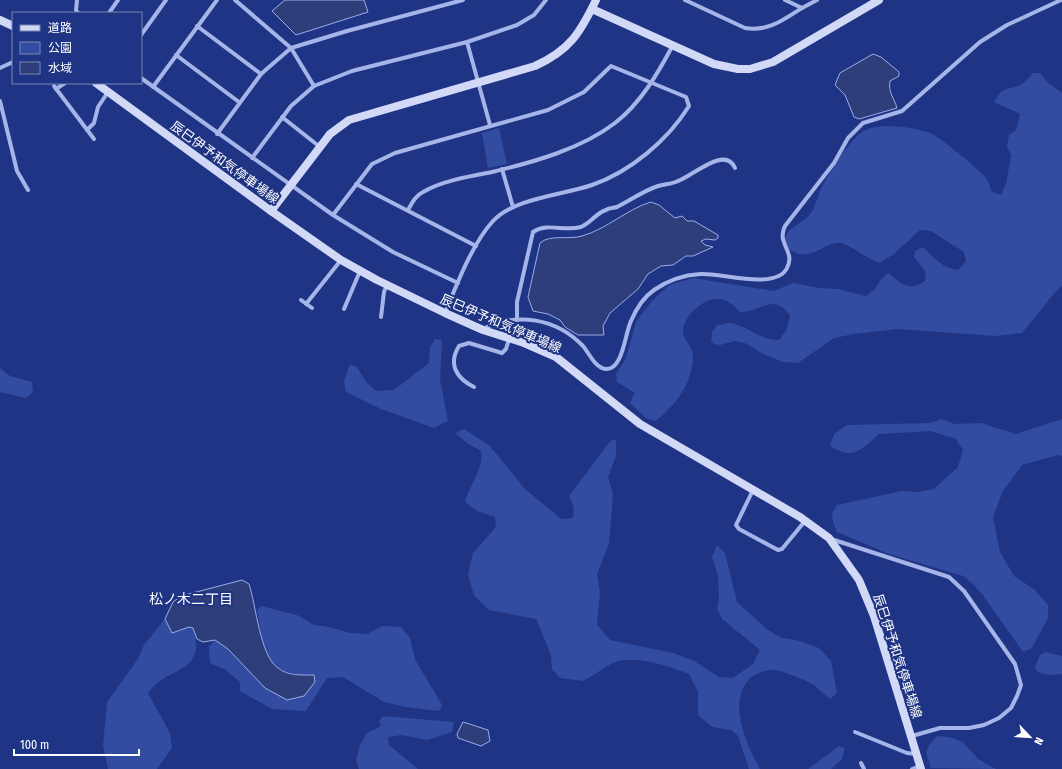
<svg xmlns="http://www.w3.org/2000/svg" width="1062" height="769" viewBox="0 0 1062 769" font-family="'Fira Sans Condensed','Noto Sans JP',sans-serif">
	<rect width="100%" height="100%" fill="#1f3484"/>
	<g fill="#324ca1">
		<path d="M1033 73H1040L1048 83 1062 93V286L1056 291 1022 333 996 336 897 329 854 334 834 338 798 363 783 362 763 354 745 343 735 341 720 345 714 344 711 341 712 332 717 325C721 325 726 323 729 323 748 325 757 340 779 340L787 329 790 315C771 292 764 312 740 312 734 306 727 299 719 299 705 297 684 316 683 330 682 339 693 346 693 355 694 381 675 407 655 421L646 418 630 403 635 393 617 382 616 374 626 358 636 322 651 302 669 285 693 278 774 291 793 283 820 288 838 289 866 296C879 288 877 281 888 273 902 284 909 292 925 281L926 272 914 257 915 251 922 247C936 258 939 267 958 270L966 261 964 252 931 231 920 230 894 254 879 263C868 259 850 245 841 243 829 240 816 257 799 254 795 253 789 249 785 247 780 229 802 225 810 214 816 207 817 197 821 189 829 173 847 143 862 132 877 122 916 127 932 134 940 137 982 172 986 178 989 182 990 188 992 192L1001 195 1006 184 1011 155 1007 147 1009 135 1016 130 1020 114 994 102C1004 83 1010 92 1023 83 1027 80 1030 76 1033 73Z"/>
		<path d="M499 128 507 164 488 168 482 133Z"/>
		<path d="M435 339 442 340 440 380 448 421 434 428 381 409 346 392 344 381 350 364 357 367 366 382 376 391 394 390 429 363 430 348Z"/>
		<path d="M0 368 10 376 32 382 33 392 26 398 0 392Z"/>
		<path d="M941 419 955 424 981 423 1016 434 1062 419V456L1058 455 1022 465 1003 491 993 517 1000 552 1014 576 1035 590 1048 605V618L1032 648 1023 652 982 594 973 584 963 576 889 554 837 532 833 522 832 513 837 505 902 491 917 492 934 489 958 467 963 450 956 439 931 431 879 434C860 450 855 461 830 446L834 434 847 425 931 423Z"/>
		<path d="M464 429 490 446 525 489 561 519 573 518 574 508 569 496 611 440H616V456L608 477 613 494 609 544 597 574 600 593 597 625 610 640 673 653 694 661 719 677 733 678 753 664 760 650 722 619 717 609 719 598 718 576 712 557 717 545 725 553 737 602 768 630 782 638 796 640 819 648 831 661 837 693 830 699C825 695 819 689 814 685 803 679 788 673 776 670 769 669 759 672 753 676 725 698 746 744 760 769H749L738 736 731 730 712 727 698 715V692L689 674C669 666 633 654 613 663 603 668 593 676 583 681L560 678 552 669 551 655 536 619 489 610 474 595 468 575 473 553 496 527 495 517 477 511 465 502C470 483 484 469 481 451L467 443 455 433Z"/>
		<path d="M261 606 297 615 314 625 329 627 350 633 367 634 383 626 401 627 410 638 415 659 442 705 439 711 406 707 384 702 343 677 327 678 306 711 272 709 240 691V682L226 670 210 663 209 647 215 640 228 649 265 688 313 675C262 674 265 653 257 610Z"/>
		<path d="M165 619 172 633 189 627 193 628C207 675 169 664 148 693L170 733 172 748 157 769H108L103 745 107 702 138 659 144 645Z"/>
		<path d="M1045 652 1062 656V674L1049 675 1038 672 1035 667 1040 655Z"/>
		<path d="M383 716 454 722 452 732 427 740 402 735 388 737 389 745 418 769H359L356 760 360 745 367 733 381 726 379 721Z"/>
		<path d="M937 736 949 737 963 742 978 759 996 769 931 768 926 752 930 744Z"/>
		<path d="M839 746 845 748 842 759 831 769H808Z"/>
	</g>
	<g fill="#2e3e7a" stroke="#9aadeb">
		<path d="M285 0H364L368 12 296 35 272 11Z"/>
		<path d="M873 54 881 57 899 72V76L890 81C888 92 894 98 897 108L859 119 854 117 845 95 835 85 840 73Z"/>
		<path d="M651 202 659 205 675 218 682 216 687 221H694L718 235V238L715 240 706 239 701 241 705 245 713 247 693 256H686L673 265 661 266 648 274 638 289 610 313 603 326 604 335H578L565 327 560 320 548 314 533 311 528 297 540 243C550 234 569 240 582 236 607 229 627 209 651 202Z"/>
		<path d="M242 580 249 584C256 605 260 656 278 668 288 676 302 675 314 675L315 682 304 696 287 700 265 688 228 649 215 640 203 642 197 639 193 628 189 627 172 633 165 619 173 602 181 596Z"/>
		<path d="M463 722 488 730 490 741 481 746 458 738 457 734Z"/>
	</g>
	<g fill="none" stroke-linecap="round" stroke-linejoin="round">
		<g stroke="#a6b5e9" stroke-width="4">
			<path d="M77 0 76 10 78 13"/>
			<path d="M235 0 291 48 314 86"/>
			<path d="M685 0 745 28C768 32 783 20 802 8"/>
			<path d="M785 0 802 8 817 0"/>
			<path d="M109 13 118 0"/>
			<path d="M197 26 261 74"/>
			<path d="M141 35 166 0"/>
			<path d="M467 42 490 125"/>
			<path d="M176 55 239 102"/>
			<path d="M0 68 13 62"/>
			<path d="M141 78 333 215 393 252 458 283"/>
			<path d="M54 86 94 139"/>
			<path d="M153 87 217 0"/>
			<path d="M56 89 65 83"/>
			<path d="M0 101 17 171 28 190"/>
			<path d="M282 117 320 147"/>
			<path d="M87 130 94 123 98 107 108 92"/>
			<path d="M217 134 261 74 291 48 347 31 463 0"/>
			<path d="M252 158 291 106 314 86 352 71 467 42 517 25 534 15 546 0"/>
			<path d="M502 169 513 207"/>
			<path d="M356 184 476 246"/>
			<path d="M408 210C412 203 415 196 423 192 441 181 471 176 492 172 534 162 581 149 615 123 641 103 658 73 673 45"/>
			<path d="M333 215 372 164 395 153 548 110 584 92 611 66 686 97 689 106C668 140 630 172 592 185 563 195 514 198 493 221 472 244 457 284 445 313"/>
			<path d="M301 300 312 308"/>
			<path d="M306 304 341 260"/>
			<path d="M344 309 360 271"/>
			<path d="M381 317 384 292 387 285"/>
			<path d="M517 320V302L533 232C548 222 564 232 581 227 591 223 596 213 606 210 609 208 614 208 617 207 631 200 643 191 658 186 665 184 672 184 678 181 693 176 725 145 735 168"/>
			<path d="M483 329C517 312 556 318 583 346 589 353 595 368 606 369 623 370 625 333 631 321 636 309 644 297 654 290 667 281 684 275 700 274 719 272 776 291 787 268 796 251 776 244 785 226L834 163 848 138 863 123 902 111 980 42 1007 25 1061 0"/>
			<path d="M474 387C456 378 448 364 459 346L469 343 502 353 506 349 509 339"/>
			<path d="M753 490 736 525 739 529 778 550 782 549 805 521"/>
			<path d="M831 539 949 577 964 591 1015 664 1021 685 1017 696 1011 708 999 718 984 725 969 728H940L912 736"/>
			<path d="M855 732 907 753 916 754"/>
			<path d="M861 763 864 769"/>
			<path d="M912 769 920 766"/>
		</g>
		<g stroke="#d1d9f7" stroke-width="8">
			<path d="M592 9 714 64 738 69H750L773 62 879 0"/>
			<path d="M0 20 13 26"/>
			<path d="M96 83 271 211 341 260 377 280 445 313 483 330 524 343 556 357 640 424 800 517 829 538 859 580 874 616 921 769"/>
			<path d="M271 211 330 134 349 120 535 66C570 50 580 33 596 0"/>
		</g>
	</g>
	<g text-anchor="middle" stroke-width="4" stroke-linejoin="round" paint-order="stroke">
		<g font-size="13" fill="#fff" stroke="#1f3484">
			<text transform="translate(225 162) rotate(36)" y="5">辰巳伊予和気停車場線</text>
			<text transform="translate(501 323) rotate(23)" y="5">辰巳伊予和気停車場線</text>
			<text transform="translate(898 656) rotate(72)" y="5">辰巳伊予和気停車場線</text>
		</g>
		<g font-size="14" fill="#fff" stroke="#1f3484">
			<text x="191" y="604">松ノ木二丁目</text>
		</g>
	</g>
	<rect x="12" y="12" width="130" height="72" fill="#1f3484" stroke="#7985b5"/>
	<rect x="20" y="25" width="20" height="6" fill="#d1d9f7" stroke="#7985b5"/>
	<text x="48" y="32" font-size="12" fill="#ffffff">道路</text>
	<rect x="20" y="42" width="20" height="12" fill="#324ca1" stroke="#7985b5"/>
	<text x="48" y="52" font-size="12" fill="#ffffff">公園</text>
	<rect x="20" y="62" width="20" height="12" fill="#2e3e7a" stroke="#7985b5"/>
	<text x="48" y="72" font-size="12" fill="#ffffff">水域</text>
	<g transform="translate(1030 737) rotate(115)" stroke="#1f3484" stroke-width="3" paint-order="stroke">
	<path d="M0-3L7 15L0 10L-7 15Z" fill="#ffffff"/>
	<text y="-6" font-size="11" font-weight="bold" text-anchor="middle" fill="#ffffff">N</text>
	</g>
	<path d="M14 749v6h125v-6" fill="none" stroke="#ffffff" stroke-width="2"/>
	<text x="20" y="749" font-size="12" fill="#ffffff" stroke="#1f3484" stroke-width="3" paint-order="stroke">100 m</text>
</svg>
